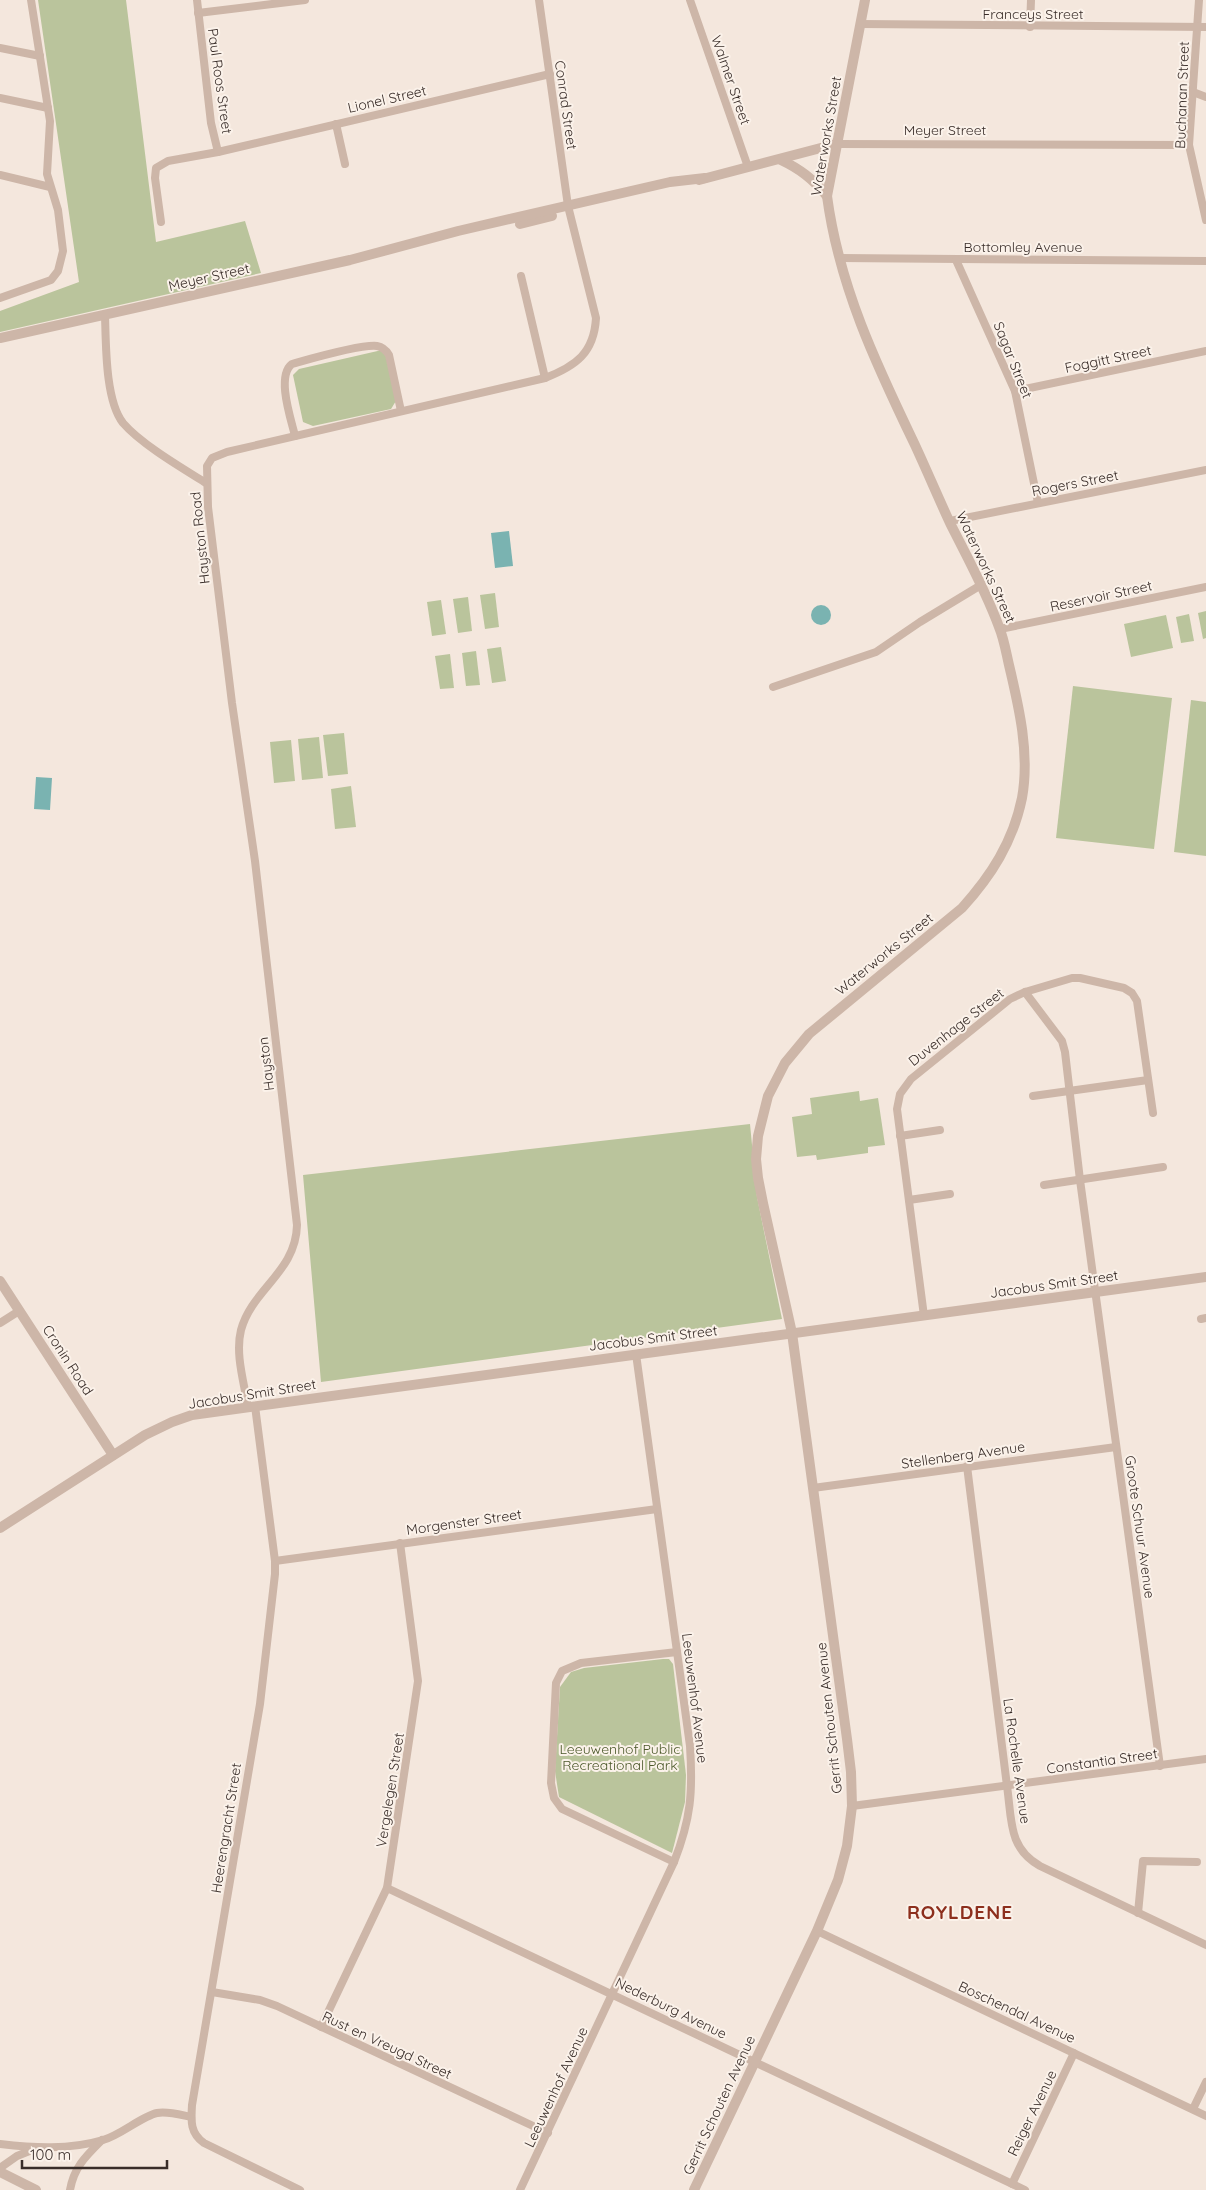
<svg xmlns="http://www.w3.org/2000/svg" width="1206" height="2190" viewBox="0 0 1206 2190" font-family="Quicksand,sans-serif">
	<rect width="100%" height="100%" fill="#f4e7dd"/>
	<g fill="#bac49c">
		<path d="M38 0H126L156 242 245 221 261 273 0 332V311L79 282Z"/>
		<path d="M382 350 387 352 399 396 391 409 313 426 303 422 293 375 299 369Z"/>
		<path d="M495 593 499 627 485 629 480 595Z"/>
		<path d="M468 597 472 631 458 633 453 599Z"/>
		<path d="M441 600 446 634 432 636 427 602Z"/>
		<path d="M1206 611V638L1203 639 1198 613Z"/>
		<path d="M1189 614 1194 641 1181 643 1176 617Z"/>
		<path d="M1166 615 1173 648 1131 657 1124 624Z"/>
		<path d="M501 647 506 681 492 683 487 649Z"/>
		<path d="M476 651 480 685 466 686 462 653Z"/>
		<path d="M450 654 454 688 440 689 435 656Z"/>
		<path d="M1073 686 1172 698 1154 849 1056 838Z"/>
		<path d="M1191 700 1206 702V856L1174 852Z"/>
		<path d="M344 733 348 774 328 776 323 735Z"/>
		<path d="M319 737 323 778 302 780 298 739Z"/>
		<path d="M291 740 295 781 274 783 270 742Z"/>
		<path d="M351 786 356 827 335 829 331 789Z"/>
		<path d="M859 1091 860 1101 878 1098 885 1145 868 1147V1153L817 1160 816 1155 797 1157 792 1117 812 1114 810 1098Z"/>
		<path d="M750 1124 757 1197 782 1319 321 1382 303 1175Z"/>
		<path d="M663 1659H669L673 1664 686 1775 685 1802 672 1853 559 1797 555 1771 560 1687 571 1672 584 1668Z"/>
	</g>
	<g fill="#7ab3b1">
		<path d="M509 531 513 566 495 568 491 533Z"/>
		<circle cx="821" cy="615" r="10"/>
		<path d="M36 777 52 778 50 810 34 809Z"/>
	</g>
	<g fill="none" stroke-linecap="round" stroke-linejoin="round">
		<g stroke="#cdb6a8" stroke-width="8">
			<path d="M197 0 211 123 218 152 550 74"/>
			<path d="M690 0 748 167"/>
			<path d="M1199 0 1189 145 1206 220"/>
			<path d="M198 13 305 0"/>
			<path d="M860 24 1206 27"/>
			<path d="M1030 27 1031 0"/>
			<path d="M0 48 40 56"/>
			<path d="M1193 92 1206 97"/>
			<path d="M0 98 48 108"/>
			<path d="M336 124 345 164"/>
			<path d="M836 144 1189 145"/>
			<path d="M0 175 50 187"/>
			<path d="M161 222 155 178 156 168 168 161 218 152"/>
			<path d="M840 258 1206 261"/>
			<path d="M956 260 1015 391 1038 503"/>
			<path d="M521 276 545 378"/>
			<path d="M0 298 51 280 58 271 63 251 58 210 47 174 50 121 31 0"/>
			<path d="M105 315C106 343 105 400 123 423 141 444 182 468 206 483"/>
			<path d="M1015 391 1206 351"/>
			<path d="M295 436C291 419 276 376 292 364 310 359 361 344 377 346 383 347 386 350 389 355L401 411"/>
			<path d="M950 521 1206 470"/>
			<path d="M1000 629 1206 587"/>
			<path d="M773 687 876 652 920 622 981 585"/>
			<path d="M1025 992 1062 1041 1065 1052 1080 1180 1160 1766"/>
			<path d="M1033 1096 1148 1080"/>
			<path d="M900 1136 940 1130"/>
			<path d="M1044 1185 1163 1167"/>
			<path d="M909 1200 950 1194"/>
			<path d="M924 1316 897 1109 900 1094 911 1079 1010 999 1025 992 1072 978H1080L1124 988 1132 993 1137 1001 1153 1113"/>
			<path d="M1201 1319 1206 1318"/>
			<path d="M0 1323 19 1311"/>
			<path d="M255 1406 275 1561V1574L260 1704 192 2105C191 2121 190 2133 204 2143L300 2190"/>
			<path d="M248 1407C244 1382 235 1354 241 1330 252 1289 296 1272 297 1225L255 861 232 703 208 507 207 466 212 458 227 452 545 378C576 366 594 353 596 318L568 206 539 0"/>
			<path d="M967 1466 1007 1786C1012 1820 1008 1848 1040 1866L1206 1945"/>
			<path d="M813 1488 1116 1447"/>
			<path d="M275 1561 657 1509"/>
			<path d="M852 1806 1206 1759"/>
			<path d="M674 1862 562 1809 554 1798 551 1783 556 1683 562 1671 581 1663 677 1652"/>
			<path d="M387 1888 1025 2190"/>
			<path d="M1138 1913 1143 1861 1197 1862"/>
			<path d="M817 1931 1206 2116"/>
			<path d="M212 1992 260 2000 277 2006 548 2133"/>
			<path d="M321 2027 387 1888 418 1681 400 1543"/>
			<path d="M1193 2109 1206 2082"/>
			<path d="M0 2144C34 2148 69 2150 103 2140 121 2135 142 2116 157 2113 168 2111 181 2115 191 2117"/>
			<path d="M0 2168 17 2156 32 2150"/>
			<path d="M1012 2184 1074 2053"/>
			<path d="M70 2190C74 2167 86 2156 102 2140"/>
			<path d="M520 2190 674 1862C691 1819 693 1792 690 1746L636 1354"/>
		</g>
		<g stroke="#cdb6a8" stroke-width="10">
			<path d="M781 160C800 169 813 179 827 196"/>
			<path d="M699 180 836 144"/>
			<path d="M520 224 552 216"/>
			<path d="M0 338 350 260 458 231 670 182 705 178"/>
			<path d="M0 1281 113 1455"/>
			<path d="M0 1528 145 1435 172 1422 192 1415 1206 1277"/>
			<path d="M0 2172 36 2190"/>
			<path d="M694 2190 817 1931 838 1880 847 1846 852 1806 851 1772 847 1739 792 1333 763 1203 758 1178 756 1159 758 1136 768 1096 785 1063 809 1034 962 908C991 876 1013 842 1022 798 1030 754 1019 707 1009 665 1006 652 1004 639 999 627 986 591 967 557 950 523 938 497 927 471 915 445 876 364 839 286 827 196L865 0"/>
		</g>
	</g>
	<g text-anchor="middle" stroke-width="4" stroke-linejoin="round" paint-order="stroke">
		<g font-size="14" fill="#392d29" stroke="#fbf2ea">
			<text x="1033" y="19">Franceys Street</text>
			<text transform="translate(731 80) rotate(71)" y="5">Walmer Street</text>
			<text transform="translate(220 81) rotate(82)" y="5">Paul Roos Street</text>
			<text transform="translate(1182 95) rotate(-88)" y="5">Buchanan Street</text>
			<text transform="translate(387 99) rotate(-13)" y="5">Lionel Street</text>
			<text transform="translate(566 105) rotate(82)" y="5">Conrad Street</text>
			<text x="945" y="135">Meyer Street</text>
			<text transform="translate(826 136) rotate(-80)" y="5">Waterworks Street</text>
			<text x="1023" y="252">Bottomley Avenue</text>
			<text transform="translate(209 277) rotate(-13)" y="5">Meyer Street</text>
			<text transform="translate(1108 359) rotate(-12)" y="5">Foggitt Street</text>
			<text transform="translate(1013 360) rotate(68)" y="5">Sagar Street</text>
			<text transform="translate(1075 483) rotate(-11)" y="5">Rogers Street</text>
			<text transform="translate(200 538) rotate(-96)" y="5">Hayston Road</text>
			<text transform="translate(986 567) rotate(65)" y="5">Waterworks Street</text>
			<text transform="translate(1101 596) rotate(-12)" y="5">Reservoir Street</text>
			<text transform="translate(884 954) rotate(-39)" y="5">Waterworks Street</text>
			<text transform="translate(956 1027) rotate(-38)" y="5">Duvenhage Street</text>
			<text transform="translate(266 1064) rotate(-97)" y="5">Hayston</text>
			<text transform="translate(1054 1284) rotate(-8)" y="5">Jacobus Smit Street</text>
			<text transform="translate(653 1338) rotate(-7)" y="5">Jacobus Smit Street</text>
			<text transform="translate(68 1360) rotate(57)" y="5">Cronin Road</text>
			<text transform="translate(252 1394) rotate(-9)" y="5">Jacobus Smit Street</text>
			<text transform="translate(963 1455) rotate(-8)" y="5">Stellenberg Avenue</text>
			<text transform="translate(464 1522) rotate(-8)" y="5">Morgenster Street</text>
			<text transform="translate(1140 1527) rotate(82)" y="5">Groote Schuur Avenue</text>
			<text transform="translate(695 1698) rotate(83)" y="5">Leeuwenhof Avenue</text>
			<text transform="translate(829 1718) rotate(-96)" y="5">Gerrit Schouten Avenue</text>
			<text transform="translate(1017 1761) rotate(82)" y="5">La Rochelle Avenue</text>
			<text transform="translate(1102 1761) rotate(-8)" y="5">Constantia Street</text>
			<text transform="translate(390 1790) rotate(-81)" y="5">Vergelegen Street</text>
			<text transform="translate(226 1828) rotate(-81)" y="5">Heerengracht Street</text>
			<text transform="translate(671 2008) rotate(26)" y="5">Nederburg Avenue</text>
			<text transform="translate(1017 2012) rotate(25)" y="5">Boschendal Avenue</text>
			<text transform="translate(387 2045) rotate(25)" y="5">Rust en Vreugd Street</text>
			<text transform="translate(556 2087) rotate(-65)" y="5">Leeuwenhof Avenue</text>
			<text transform="translate(719 2105) rotate(-65)" y="5">Gerrit Schouten Avenue</text>
			<text transform="translate(1032 2113) rotate(-64)" y="5">Reiger Avenue</text>
		</g>
		<g font-size="14" fill="#4c592b" stroke="#fbf2ea">
			<text x="620" y="1754">Leeuwenhof Public<tspan x="620" dy="16">Recreational Park</tspan></text>
		</g>
		<g font-size="19" font-weight="bold" letter-spacing="1" fill="#8d2f1d" stroke="#fbf2ea">
			<text x="960" y="1919">ROYLDENE</text>
		</g>
	</g>
	<path d="M22 2160v8h145v-8" fill="none" stroke="#392d29" stroke-width="2.5"/>
	<text x="30" y="2160" font-size="15" fill="#392d29" stroke="#fbf2ea" stroke-width="4" paint-order="stroke">100 m</text>
</svg>
